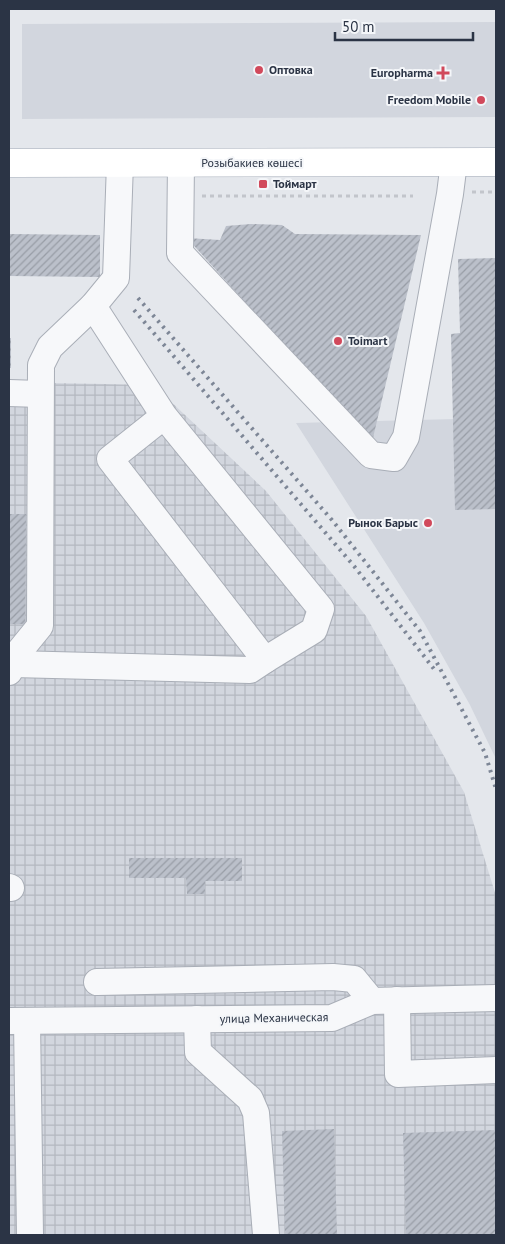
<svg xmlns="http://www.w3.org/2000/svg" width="505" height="1244" viewBox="0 0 505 1244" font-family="'PT Sans',sans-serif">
	<defs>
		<pattern id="industrial-grid" width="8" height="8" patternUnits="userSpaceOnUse" patternTransform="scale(1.25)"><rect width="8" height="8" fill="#d2d6de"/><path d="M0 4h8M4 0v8" fill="none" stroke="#b4b8c0"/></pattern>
		<pattern id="building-hatch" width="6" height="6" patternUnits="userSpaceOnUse" patternTransform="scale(1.25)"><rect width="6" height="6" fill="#bbc0ca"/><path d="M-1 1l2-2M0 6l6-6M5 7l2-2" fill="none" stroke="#989da6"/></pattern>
	</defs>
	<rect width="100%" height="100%" fill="#e4e7ec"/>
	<g fill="#d2d6de">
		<path d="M496 22V117L22 119V24Z"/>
		<path d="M496 418V759L470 705 424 623 296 423Z"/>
	</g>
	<path fill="url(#industrial-grid)" d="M9 382 153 385 266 491 366 616 464 792 496 896V1235H9Z"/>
	<g fill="url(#building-hatch)">
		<path d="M251 224 282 225 295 234 421 235 372 442 187 238 220 240 226 226Z"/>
		<path d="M9 234 100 235V277L9 276Z"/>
		<path d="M496 258V509L455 510 451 334 460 333 458 259Z"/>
		<rect x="9" y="338" width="2" height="30"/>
		<path d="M9 514H26L25 624H9Z"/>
		<path d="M129 858H242V881H205V894H187L186 878H129Z"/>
		<path d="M334 1129 337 1235H285L282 1131Z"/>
		<path d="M496 1130V1235H406L403 1133Z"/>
	</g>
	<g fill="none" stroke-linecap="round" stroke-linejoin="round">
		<g stroke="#a9aeb7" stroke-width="28">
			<g id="minor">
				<path d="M181 163 180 253 371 455 394 458 406 437 450 194 454 162"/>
				<path d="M93 306 164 416 321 609 314 630 265 660 110 459 164 416"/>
				<path d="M9 393 40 394"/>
				<path d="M13 664 250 670 265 660"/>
				<path d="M9 672 18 653 40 626 41 365 50 347 93 306 116 278 120 163"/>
				<path d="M9 887 11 888"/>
				<path d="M97 982 333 977 354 979 372 1001"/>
				<path d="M397 1000 398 1074 496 1070"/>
				<path d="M197 1019 198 1052 250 1099 256 1113 266 1235"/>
				<path d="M9 1021 332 1018 372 1001 496 998"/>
				<path d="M27 1021 30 1235"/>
			</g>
		</g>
		<g stroke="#a3abb8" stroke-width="29">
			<path id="major" d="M9 163 496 162"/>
		</g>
		<g stroke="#c2c5cb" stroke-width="3" stroke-dasharray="4 4" stroke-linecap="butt">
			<path d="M472 192H496"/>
			<path d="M202 196H413"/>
		</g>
		<use href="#minor" stroke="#f7f8fa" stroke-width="26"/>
		<use href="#major" stroke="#fff" stroke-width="28"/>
		<g stroke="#7d8696" stroke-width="4" stroke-dasharray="2.5 5" stroke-linecap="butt">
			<path d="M138 298 332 520 420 631 485 753 496 789"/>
			<path d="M134 310 354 566 434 669"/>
		</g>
	</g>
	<g fill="#d1495b" stroke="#f4f6f9" stroke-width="2">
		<circle cx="259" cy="70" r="5"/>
		<path d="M440.5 65.5h5v5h5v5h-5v5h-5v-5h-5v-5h5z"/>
		<circle cx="481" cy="100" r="5"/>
		<rect x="258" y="179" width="10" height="10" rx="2.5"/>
		<circle cx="338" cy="341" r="5"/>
		<circle cx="428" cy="523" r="5"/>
	</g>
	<g text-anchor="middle" stroke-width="4" stroke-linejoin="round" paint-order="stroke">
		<g font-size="12" font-weight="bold" fill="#2b3445" stroke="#f4f6f9" text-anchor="start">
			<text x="269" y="74">Оптовка</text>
			<text x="433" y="77" text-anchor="end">Europharma</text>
			<text x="471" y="104" text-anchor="end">Freedom Mobile</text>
			<text x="273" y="188">Тоймарт</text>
			<text x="348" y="345">Toimart</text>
			<text x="418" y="527" text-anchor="end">Рынок Барыс</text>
		</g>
		<g font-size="12" fill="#2b3445" stroke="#f4f6f9">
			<text x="252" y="167">Розыбакиев көшесі</text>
			<text transform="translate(274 1018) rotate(-1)" y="4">улица Механическая</text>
		</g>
	</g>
	<rect width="505" height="1244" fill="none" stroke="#2b3445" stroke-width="20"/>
	<path d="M335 32v8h138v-8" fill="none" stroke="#2b3445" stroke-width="2.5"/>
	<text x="342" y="32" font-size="15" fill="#2b3445" stroke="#f4f6f9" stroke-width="4" paint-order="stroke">50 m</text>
</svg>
